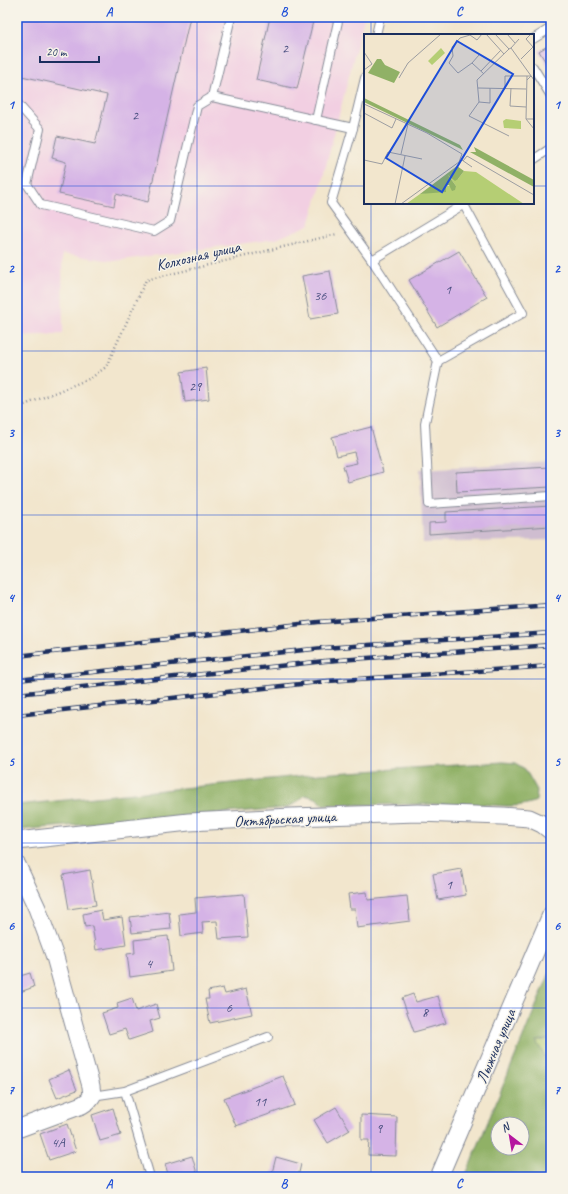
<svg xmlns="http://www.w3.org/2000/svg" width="568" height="1194" viewBox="0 0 568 1194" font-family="Caveat,sans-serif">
	<rect width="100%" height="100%" fill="#f7f3e8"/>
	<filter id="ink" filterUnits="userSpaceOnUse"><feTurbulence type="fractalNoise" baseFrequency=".025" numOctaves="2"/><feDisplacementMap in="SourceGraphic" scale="8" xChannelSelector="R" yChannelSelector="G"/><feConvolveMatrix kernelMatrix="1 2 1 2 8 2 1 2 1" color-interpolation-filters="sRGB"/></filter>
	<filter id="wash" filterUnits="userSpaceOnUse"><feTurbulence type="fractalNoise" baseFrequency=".012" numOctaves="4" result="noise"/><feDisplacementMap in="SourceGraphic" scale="16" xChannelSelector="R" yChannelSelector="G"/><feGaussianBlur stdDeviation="0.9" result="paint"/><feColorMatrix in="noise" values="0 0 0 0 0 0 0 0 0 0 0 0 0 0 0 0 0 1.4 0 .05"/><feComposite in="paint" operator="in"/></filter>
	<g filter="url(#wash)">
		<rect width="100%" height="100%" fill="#f2e6cd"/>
		<path fill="#f2cfe2" d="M17 17H364L320 189 309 225 276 239 114 261 62 254 63 334 17 336Z"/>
		<path fill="#cfbdd0" d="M551 462V540L423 543 420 469Z"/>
		<path fill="#b5ce74" stroke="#687e69" d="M551 1039V1061L546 1059 536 1041Z"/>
		<g fill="#90b166" stroke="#567062" fill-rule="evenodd">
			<path d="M502 762 515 763 525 769 537 790 536 801C515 810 495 804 472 804 423 804 374 805 324 805L316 798 305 795 296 803 286 808 17 830V805L319 774Z"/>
			<path d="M551 970V1039L536 1041 546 1059 551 1061V1177H465ZM498 1124H522V1148H498Z"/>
		</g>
		<g id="blocks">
			<g fill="#d5b3e6">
				<path d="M17 17H190L148 202 116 194 114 206 59 194 66 162 52 158 57 136 95 144 107 95 17 75Z"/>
				<path d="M270 17H314L297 89 256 80Z"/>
				<path d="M551 44V71L539 51Z"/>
				<path d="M459 251 487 297 437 327 409 280Z"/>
				<path d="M330 271 338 314 310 319 302 276Z"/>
				<path d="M206 368 209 399 185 402 181 372Z"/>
				<path d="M371 427 383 472 348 482 343 466 357 463 354 452 337 456 332 437Z"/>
				<path d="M551 467V487L457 492 456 472Z"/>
				<path d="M551 506V526L429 534V523L446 522V512Z"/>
				<path d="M461 869 466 895 438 900 433 874Z"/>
				<path d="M90 870 96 905 69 909 63 875Z"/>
				<path d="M367 892 368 900 407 896 410 921 357 928 355 909H350L348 894Z"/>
				<path d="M244 894 248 937 219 939 217 921 202 922 203 933 181 936 179 914 196 912 195 898Z"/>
				<path d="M101 910 103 920 122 917 126 945 96 950 92 926 85 927 83 914Z"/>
				<path d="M169 912 171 929 132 933 130 917Z"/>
				<path d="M168 936 172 971 130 977 127 954 135 953 134 940Z"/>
				<path d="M17 968 20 976 30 973 34 987 17 993Z"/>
				<path d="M223 988 225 994 246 989 252 1014 210 1023 205 999H209L208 991Z"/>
				<path d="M413 994 416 1002 438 996 446 1023 414 1032 402 998Z"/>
				<path d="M132 998 136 1011 156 1004 160 1018 150 1021 153 1032 129 1040 125 1029 109 1034 102 1013 118 1008 117 1003Z"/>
				<path d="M69 1070 77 1090 57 1098 49 1079Z"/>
				<path d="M283 1076 295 1105 236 1126 224 1098Z"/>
				<path d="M336 1107 350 1130 328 1143 314 1120Z"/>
				<path d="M113 1108 121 1135 100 1141 92 1115Z"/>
				<path d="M361 1115 397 1117 396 1156 368 1155 369 1140H361Z"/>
				<path d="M67 1124 76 1151 49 1160 40 1134Z"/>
				<path d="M192 1156 198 1177H169L165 1164Z"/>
				<path d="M276 1157 301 1164 298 1177H271Z"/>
			</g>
		</g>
	</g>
	<g filter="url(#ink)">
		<use href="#blocks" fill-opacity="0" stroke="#868a96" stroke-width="1"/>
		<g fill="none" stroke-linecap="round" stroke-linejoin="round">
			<g stroke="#868a96" stroke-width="10">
				<g id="lane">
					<path d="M231 17 212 97 353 128"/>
					<path d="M376 35 380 17"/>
					<path d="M533 39 551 28"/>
					<path d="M533 67 551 96"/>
					<path d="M365 78 353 128 331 203 372 260 438 361 523 313 464 205"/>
					<path d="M17 103 40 129 27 184 41 205 154 231 170 221 197 106 212 97"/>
					<path d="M316 120 339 17"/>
					<path d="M533 160 551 148"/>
					<path d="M372 260 466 203"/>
					<path d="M438 361 425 423 429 504 551 496"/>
					<path d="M125 1091 150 1177"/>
					<path d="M92 1096 125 1091 268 1037"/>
				</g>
			</g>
			<g stroke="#868a96" stroke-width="19">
				<g id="street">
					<path d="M17 841 189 822 292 817 418 813 502 816 529 818 542 824 551 831"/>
					<path d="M17 865 37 908 55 957 91 1086 92 1096 88 1101 82 1105 17 1129"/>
					<path d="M439 1177 551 915"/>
				</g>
			</g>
			<path stroke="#868a96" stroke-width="2.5" stroke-dasharray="1 3" stroke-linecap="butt" d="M17 408 91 378 106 367 146 280 337 234"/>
			<use href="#lane" stroke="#fff" stroke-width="8"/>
			<use href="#street" stroke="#fff" stroke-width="17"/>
			<g stroke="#1b2f5e" stroke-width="4.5">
				<g id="rail">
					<path d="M17 656 318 622 551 605"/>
					<path d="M17 680 323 648 551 633"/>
					<path d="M17 694 325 661 551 645"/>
					<path d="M17 715 328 681 551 666"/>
				</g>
			</g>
			<use href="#rail" stroke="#f7f3e8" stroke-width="3" stroke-dasharray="9" stroke-linecap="butt"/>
		</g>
	</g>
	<path fill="none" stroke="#1d4ed8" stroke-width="1" stroke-opacity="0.55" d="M197 17V1177M371 17V35M17 186H365M533 186H551M371 203V1177M17 351H551M17 515H551M17 679H551M17 843H551M17 1008H551"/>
	<g text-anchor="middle" stroke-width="3" stroke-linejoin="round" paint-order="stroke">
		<g font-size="14" fill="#4a5080">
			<text x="285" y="53">2</text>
			<text x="135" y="120">2</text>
			<text x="448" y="294">1</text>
			<text x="320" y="300">36</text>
			<text x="195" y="391">29</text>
			<text x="449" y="889">1</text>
			<text x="149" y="968">4</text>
			<text x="229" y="1012">6</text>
			<text x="425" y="1017">8</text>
			<text x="260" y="1106">11</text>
			<text x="379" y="1133">9</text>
			<text x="58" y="1147">4А</text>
		</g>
		<g font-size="16" fill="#1b2f5e" stroke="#f7f3e8">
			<text transform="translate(198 255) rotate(-13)" y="6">Колхозная улица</text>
			<text transform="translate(285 818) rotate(-3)" y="6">Октябрьская улица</text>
			<text transform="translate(495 1046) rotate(-67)" y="6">Лыжная улица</text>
		</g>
	</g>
	<g transform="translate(364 34)">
		<rect width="170" height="170" fill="#f2e6cd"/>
		<path d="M77 14 81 19 68 31 64 27ZM142 85 157 87V95L140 94 139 87ZM100 137 112 138 160 170H42L56 160 73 157 82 152H92L84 141 94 145Z" fill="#b5ce74"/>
		<path d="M13 25H17L21 31 36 38 30 49 4 39ZM0 64 96 111 99 116 0 68ZM110 113 170 146V153L106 118H112ZM93 132 100 137 94 145 91 147 84 141 92 152 91 156 88 157 85 151 82 152V158L56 160Z" fill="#90b166"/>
		<path fill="none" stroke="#9c9da1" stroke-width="1" d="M122 0 140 20M131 0 145 15 147 14 170 46M143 0 151 9M167 0 162 5 169 13M147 14 155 5M0 18 8 30 0 36M115 21 108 29 120 40M157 25 170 12M108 29 94 39 85 29 89 22 88 13 96 4 106 1 113 6 118 0M117 37 137 16M163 42 162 85H170M35 44 44 29 77 0M114 54 162 55M126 54V69L115 68 113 46 145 15M141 54V42H167L163 46M147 54 146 72 162 73M115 68 105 82 145 102M0 70 63 99 98 120 95 128 37 170M0 79 28 94 32 85M162 85 170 95M37 120 44 90M0 126 18 130 24 118 58 125M98 126 108 133M99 127 103 122 170 161M31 170 41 122"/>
		<path fill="#1d4ed8" fill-opacity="0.15" stroke="#1d4ed8" stroke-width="2" d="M93 7 149 40 78 158 22 124Z"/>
		<rect width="170" height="170" fill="none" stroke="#1b2f5e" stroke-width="2"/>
	</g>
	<rect width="568" height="1194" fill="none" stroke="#f7f3e8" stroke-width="44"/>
	<g transform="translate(510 1136) rotate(329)"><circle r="19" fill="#f7f3e8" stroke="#9fa5b1"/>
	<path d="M0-3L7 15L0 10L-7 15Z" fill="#b5179e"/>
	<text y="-6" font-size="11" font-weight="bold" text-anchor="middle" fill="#1b2f5e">N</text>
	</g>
	<path d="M40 56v6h59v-6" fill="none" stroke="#1b2f5e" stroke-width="2"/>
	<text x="46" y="56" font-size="12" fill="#1b2f5e" stroke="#f7f3e8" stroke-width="3" paint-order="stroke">20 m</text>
	<rect x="22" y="22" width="524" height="1150" fill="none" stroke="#1d4ed8" stroke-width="1.5"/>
	<g font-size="13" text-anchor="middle" font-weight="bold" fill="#1d4ed8">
		<text x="109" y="16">A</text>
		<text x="284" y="16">B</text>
		<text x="459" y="16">C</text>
		<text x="11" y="109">1</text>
		<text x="557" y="109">1</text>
		<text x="11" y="273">2</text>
		<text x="557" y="273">2</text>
		<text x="11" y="437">3</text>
		<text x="557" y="437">3</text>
		<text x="11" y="602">4</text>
		<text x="557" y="602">4</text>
		<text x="11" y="766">5</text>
		<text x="557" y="766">5</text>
		<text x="11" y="930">6</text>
		<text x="557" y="930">6</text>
		<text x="11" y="1094">7</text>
		<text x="557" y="1094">7</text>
		<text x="109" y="1188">A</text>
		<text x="284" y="1188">B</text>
		<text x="459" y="1188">C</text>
	</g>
</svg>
